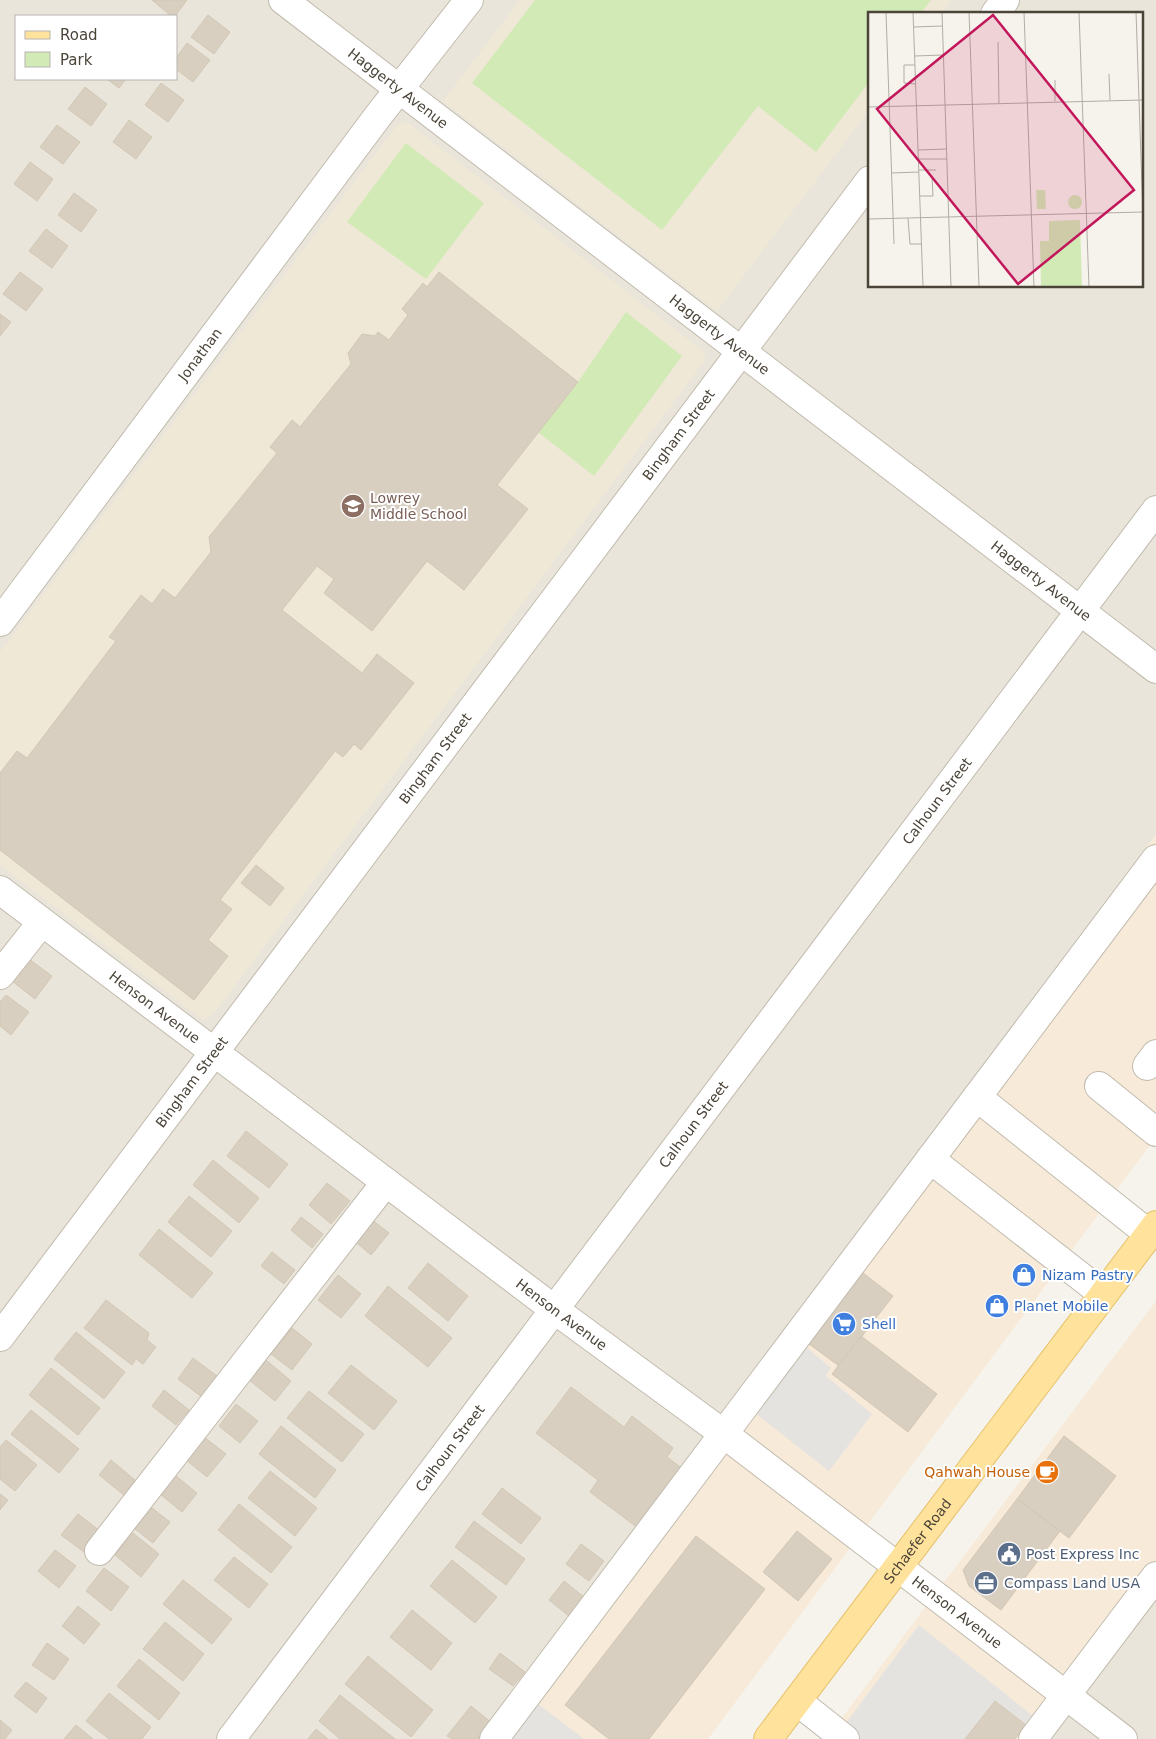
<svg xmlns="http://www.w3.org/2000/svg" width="1156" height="1739" viewBox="0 0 1156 1739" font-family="'DejaVu Sans',sans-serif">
	<rect width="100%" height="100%" fill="#f6f3ec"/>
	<g fill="#eae5da" fill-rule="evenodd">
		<path d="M0 0H1156V835L477 1739H0ZM870 14H1142V286H870ZM16 16H176V79H16Z"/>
		<path d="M1156 1599V1739H1050Z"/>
	</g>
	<g fill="#f7ead8">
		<path d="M1156 835V1137L708 1739H477Z"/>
		<path d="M1156 1301V1599L1050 1739H826Z"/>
	</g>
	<g fill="#efe8d6">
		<path d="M520 0H952L941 14H870V109L717 311 443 101Z"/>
		<path d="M407 122 702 350 706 359 215 1012 203 1020 0 865V652L397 125Z"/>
	</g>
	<g fill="#d2eab5">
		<path d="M535 0H931L920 14H870V81L816 152 758 106 662 230 472 83Z"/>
		<path d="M406 143 484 203 426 279 347 222Z"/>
		<path d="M626 312 682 356 594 476 538 432 578 382Z"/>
	</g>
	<g fill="#e5e3e0">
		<path d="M805 1346 831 1368 826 1376 872 1414 829 1471 755 1413Z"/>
		<path d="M919 1625 1033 1716 1026 1725 995 1701 965 1739H834Z"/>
		<path d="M537 1703 584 1739H509Z"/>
	</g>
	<g fill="#d8cfc1" stroke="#d3c7b4">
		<path d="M152 0H187L175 16H171Z"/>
		<path d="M208 15 230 32 214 54 191 37Z"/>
		<path d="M187 43 210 60 193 82 176 69V58Z"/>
		<path d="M107 79H126L119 88Z"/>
		<path d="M161 83 184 100 168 122 145 105Z"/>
		<path d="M85 87 107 104 91 126 68 109Z"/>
		<path d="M129 120 152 137 136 159 113 142Z"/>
		<path d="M57 125 80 142 63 164 40 147Z"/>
		<path d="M30 162 53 179 37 201 14 184Z"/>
		<path d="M74 193 97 210 81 232 58 215Z"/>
		<path d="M46 229 68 246 52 268 29 251Z"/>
		<path d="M20 272 43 289 26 311 3 294Z"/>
		<path d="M439 272 578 382 497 485 528 509 464 590 427 561 372 631 324 593 334 579 317 566 282 610 362 673 377 654 414 683 361 750 354 744 343 757 335 751 220 900 232 909 208 940 228 956 194 1000 0 850V773L17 751 27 758 116 641 109 637 141 595 152 604 163 589 175 598 211 552 209 537 277 453 270 447 292 420 300 427 351 364 348 353 362 334 375 336 378 332 389 340 408 315 402 309 423 283 427 287Z"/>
		<path d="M0 314 11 322 0 336Z"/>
		<path d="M256 865 284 888 270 906 241 883Z"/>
		<path d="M29 959 52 976 35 999 12 981Z"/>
		<path d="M6 995 29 1012 11 1035 0 1026V1002Z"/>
		<path d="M246 1131 288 1164 269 1188 227 1156Z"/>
		<path d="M213 1160 259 1198 239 1223 193 1185Z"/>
		<path d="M327 1183 350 1201 331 1224 309 1205Z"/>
		<path d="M189 1196 232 1231 211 1257 168 1222Z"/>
		<path d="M367 1216 389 1233 371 1255 351 1238Z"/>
		<path d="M301 1217 323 1234 312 1248 291 1230Z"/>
		<path d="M159 1229 213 1273 192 1298 139 1255Z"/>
		<path d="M272 1252 295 1270 284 1284 261 1266Z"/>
		<path d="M428 1263 468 1296 448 1321 408 1288Z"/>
		<path d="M859 1270 893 1296 839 1366 805 1341Z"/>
		<path d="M338 1275 361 1294 341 1318 318 1300Z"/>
		<path d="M388 1286 452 1338 428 1367 365 1316Z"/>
		<path d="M106 1300 149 1333 147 1340 156 1347 143 1364 136 1359 132 1365 84 1328Z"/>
		<path d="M292 1328 312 1344 292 1370 271 1354Z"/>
		<path d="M76 1332 125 1372 104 1399 54 1359Z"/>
		<path d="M861 1336 937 1394 908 1432 832 1374Z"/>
		<path d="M193 1358 217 1376 202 1397 178 1379Z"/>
		<path d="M266 1360 291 1381 275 1401 249 1380Z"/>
		<path d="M351 1365 397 1401 374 1430 328 1393Z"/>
		<path d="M51 1368 100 1408 78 1435 29 1395Z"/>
		<path d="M571 1387 624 1427 632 1416 673 1448 667 1457 683 1469 638 1528 590 1492 598 1480 536 1433Z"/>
		<path d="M164 1390 189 1410 176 1425 152 1406Z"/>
		<path d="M309 1391 364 1434 342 1462 287 1418Z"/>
		<path d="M236 1404 258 1421 240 1443 219 1426Z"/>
		<path d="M31 1410 79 1449 59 1473 11 1434Z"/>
		<path d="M281 1426 336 1470 315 1498 259 1454Z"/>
		<path d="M1064 1436 1116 1476 1069 1538 1017 1499Z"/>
		<path d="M204 1437 226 1454 207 1477 185 1459Z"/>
		<path d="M6 1440 37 1465 15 1491 0 1479V1447Z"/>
		<path d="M111 1460 135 1480 124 1495 99 1475Z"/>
		<path d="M270 1471 317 1508 295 1536 248 1498Z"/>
		<path d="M175 1475 197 1493 182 1512 160 1494Z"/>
		<path d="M502 1488 541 1518 521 1544 482 1514Z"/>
		<path d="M0 1494 8 1500 0 1510Z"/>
		<path d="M1017 1499 1060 1531 1001 1610 969 1586 963 1570Z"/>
		<path d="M239 1504 292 1547 271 1573 218 1530Z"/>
		<path d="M152 1508 170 1522 153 1543 135 1529Z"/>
		<path d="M78 1514 100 1531 84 1552 61 1535Z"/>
		<path d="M474 1521 525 1559 506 1585 455 1547Z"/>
		<path d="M797 1531 832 1559 798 1601 763 1572Z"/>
		<path d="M133 1533 159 1554 141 1577 115 1555Z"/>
		<path d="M696 1536 765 1589 649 1739H609L565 1705Z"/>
		<path d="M581 1544 604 1561 589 1581 566 1564Z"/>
		<path d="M55 1550 76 1566 59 1588 38 1571Z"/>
		<path d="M234 1557 268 1584 249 1608 214 1580Z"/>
		<path d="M452 1560 497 1597 475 1623 430 1586Z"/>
		<path d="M104 1568 129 1587 111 1611 86 1591Z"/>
		<path d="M183 1580 232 1619 212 1644 163 1604Z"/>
		<path d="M564 1581 584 1597 569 1616 549 1600Z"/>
		<path d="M78 1606 100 1624 84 1644 62 1626Z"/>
		<path d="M412 1610 452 1643 431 1670 390 1637Z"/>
		<path d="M165 1622 204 1654 183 1681 143 1649Z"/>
		<path d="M47 1643 69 1659 54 1680 32 1665Z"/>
		<path d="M500 1653 525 1672 513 1686 489 1669Z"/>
		<path d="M368 1656 433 1710 411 1737 345 1684Z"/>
		<path d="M139 1659 180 1693 159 1720 117 1686Z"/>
		<path d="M26 1682 47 1698 36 1713 14 1696Z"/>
		<path d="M109 1693 151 1727 142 1739H109L86 1721Z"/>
		<path d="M340 1695 395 1739H340L319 1721Z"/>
		<path d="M995 1701 1026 1725 1015 1739H965Z"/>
		<path d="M471 1706 492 1723 478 1739H452L447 1736Z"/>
		<path d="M0 1720 12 1730 5 1739H0Z"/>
		<path d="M76 1725 93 1739H64Z"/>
		<path d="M316 1729 328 1739H308Z"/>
	</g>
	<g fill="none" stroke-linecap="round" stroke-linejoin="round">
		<g stroke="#c2bbae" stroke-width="30">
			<g id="minor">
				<path id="s1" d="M283 0 1156 669"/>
				<path d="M995 14 1005 0"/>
				<path id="s2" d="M0 622 378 116 469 0"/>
				<path id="s3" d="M0 890 555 1310 724 1434 1123 1739"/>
				<path d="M0 975 42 922"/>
				<path d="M1147 1066 1156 1054"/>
				<path d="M1099 1086 1156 1132"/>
				<path d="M977 1097 1149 1234"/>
				<path d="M930 1159 1103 1294"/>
				<path id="s4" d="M0 1337 870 180"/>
				<path d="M99 1551 386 1182"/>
				<path d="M797 1701 845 1739"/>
				<path id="s5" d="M231 1739 1156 510"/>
				<path d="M494 1739 1156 859"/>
				<path d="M1033 1739 1156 1576"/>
			</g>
		</g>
		<g stroke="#e6c16a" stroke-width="30">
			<g id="major">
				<path id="s6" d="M768 1739 1156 1225"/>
			</g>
		</g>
		<use href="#minor" stroke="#fff" stroke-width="28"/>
		<use href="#major" stroke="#ffe39c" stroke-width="28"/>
	</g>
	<defs>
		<g id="school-disc" transform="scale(1.25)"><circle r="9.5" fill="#8d6e63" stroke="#fff"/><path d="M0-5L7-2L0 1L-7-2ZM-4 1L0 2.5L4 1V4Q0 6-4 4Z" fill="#fff"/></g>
		<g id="shop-disc" transform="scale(1.25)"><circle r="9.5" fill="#3f7fe0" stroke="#fff"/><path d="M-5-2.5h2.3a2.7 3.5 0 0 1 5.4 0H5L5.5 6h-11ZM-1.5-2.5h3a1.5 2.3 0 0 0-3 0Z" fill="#fff"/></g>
		<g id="supermarket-disc" transform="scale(1.25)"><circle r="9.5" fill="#3f7fe0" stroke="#fff"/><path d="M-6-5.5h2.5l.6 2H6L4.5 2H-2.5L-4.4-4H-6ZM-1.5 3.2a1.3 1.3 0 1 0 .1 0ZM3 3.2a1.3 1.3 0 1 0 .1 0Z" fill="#fff"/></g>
		<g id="cafe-disc" transform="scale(1.25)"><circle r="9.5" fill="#e8710a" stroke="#fff"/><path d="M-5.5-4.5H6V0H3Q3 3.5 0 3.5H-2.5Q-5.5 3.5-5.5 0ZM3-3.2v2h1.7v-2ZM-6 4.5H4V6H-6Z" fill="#fff"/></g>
		<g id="civic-disc" transform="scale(1.25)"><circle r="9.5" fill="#5c6f8a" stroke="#fff"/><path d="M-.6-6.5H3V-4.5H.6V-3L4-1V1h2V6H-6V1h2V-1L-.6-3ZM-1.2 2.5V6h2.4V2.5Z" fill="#fff"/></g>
		<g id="office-disc" transform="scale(1.25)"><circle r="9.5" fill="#5c6f8a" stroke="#fff"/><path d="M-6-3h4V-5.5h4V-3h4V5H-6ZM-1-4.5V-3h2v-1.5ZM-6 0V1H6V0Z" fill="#fff"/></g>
	</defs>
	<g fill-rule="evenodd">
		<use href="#school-disc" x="353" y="506"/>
		<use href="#shop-disc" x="1024" y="1275"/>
		<use href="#shop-disc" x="997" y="1306"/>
		<use href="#supermarket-disc" x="844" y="1324"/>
		<use href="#cafe-disc" x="1047" y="1472"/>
		<use href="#civic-disc" x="1009" y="1554"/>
		<use href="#office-disc" x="986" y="1583"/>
	</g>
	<g text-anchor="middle" stroke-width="4" stroke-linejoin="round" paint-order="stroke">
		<g font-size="14" fill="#4b4439" stroke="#fff">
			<text dy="5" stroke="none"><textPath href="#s1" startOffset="145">Haggerty Avenue</textPath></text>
			<text dy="5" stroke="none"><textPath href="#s1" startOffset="550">Haggerty Avenue</textPath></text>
			<text dy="5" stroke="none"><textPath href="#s2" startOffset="334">Jonathan</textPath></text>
			<text dy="5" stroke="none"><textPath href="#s4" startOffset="1129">Bingham Street</textPath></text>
			<text dy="5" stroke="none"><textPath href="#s1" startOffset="955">Haggerty Avenue</textPath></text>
			<text dy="5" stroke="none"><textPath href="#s4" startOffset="724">Bingham Street</textPath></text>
			<text dy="5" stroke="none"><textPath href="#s5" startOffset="1174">Calhoun Street</textPath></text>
			<text dy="5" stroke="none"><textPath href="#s3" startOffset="194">Henson Avenue</textPath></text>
			<text dy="5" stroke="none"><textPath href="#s4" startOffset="319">Bingham Street</textPath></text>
			<text dy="5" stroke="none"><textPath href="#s5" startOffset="769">Calhoun Street</textPath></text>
			<text dy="5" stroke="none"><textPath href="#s3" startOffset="704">Henson Avenue</textPath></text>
			<text dy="5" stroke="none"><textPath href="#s5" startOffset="364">Calhoun Street</textPath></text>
			<text dy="5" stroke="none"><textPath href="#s6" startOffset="248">Schaefer Road</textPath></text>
			<text dy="5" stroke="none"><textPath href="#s3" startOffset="1199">Henson Avenue</textPath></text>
		</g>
		<g font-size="14" fill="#785e54" stroke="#fff" text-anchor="start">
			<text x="370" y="503">Lowrey<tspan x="370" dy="16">Middle School</tspan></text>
		</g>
		<g font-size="14" fill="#366cbe" stroke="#fff" text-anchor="start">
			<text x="1042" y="1280">Nizam Pastry</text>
			<text x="1014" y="1311">Planet Mobile</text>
			<text x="862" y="1329">Shell</text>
		</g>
		<g font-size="14" fill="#c56008" stroke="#fff" text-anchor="end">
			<text x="1030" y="1477">Qahwah House</text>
		</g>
		<g font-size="14" fill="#4e5e75" stroke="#fff" text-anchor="start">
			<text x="1026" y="1559">Post Express Inc</text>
			<text x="1004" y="1588">Compass Land USA</text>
		</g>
	</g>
	<g transform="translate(868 12)">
		<rect width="275" height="275" fill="#f6f3ec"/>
		<path d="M168 178H177L178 197H169ZM200 190a7 7 0 1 1 14 0a7 7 0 1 1-14 0ZM212 208 214 275H173L172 229H181V209Z" fill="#d2eab5"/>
		<path fill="none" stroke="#b2ada4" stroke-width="1" d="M18 0 26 232M45 0 55 275M74 0 83 275M101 0 111 275M156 0 166 275M211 0 221 275M268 0 275 204M46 15 74 14M130 30 131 91M47 44 75 43M47 53H36V71L48 72M241 62 242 88M187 68V89M0 95 275 88M50 138 79 137M51 147H79M51 158H68M24 161 51 160M52 184H65L64 164M40 206 42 232H54M0 207 275 200"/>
		<path fill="#c2185b" fill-opacity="0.15" stroke="#c2185b" stroke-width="2.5" d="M125 3 266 178 150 272 9 97Z"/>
		<rect width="275" height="275" fill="none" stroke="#4b4439" stroke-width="2.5"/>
	</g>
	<rect x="15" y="15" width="162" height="65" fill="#ffffff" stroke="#b7b4b0"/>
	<rect x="25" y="31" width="25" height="8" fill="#ffe39c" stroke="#b7b4b0"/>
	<text x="60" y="40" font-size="15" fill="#4b4439">Road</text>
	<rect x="25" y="52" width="25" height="15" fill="#d2eab5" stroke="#b7b4b0"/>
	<text x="60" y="65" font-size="15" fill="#4b4439">Park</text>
</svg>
